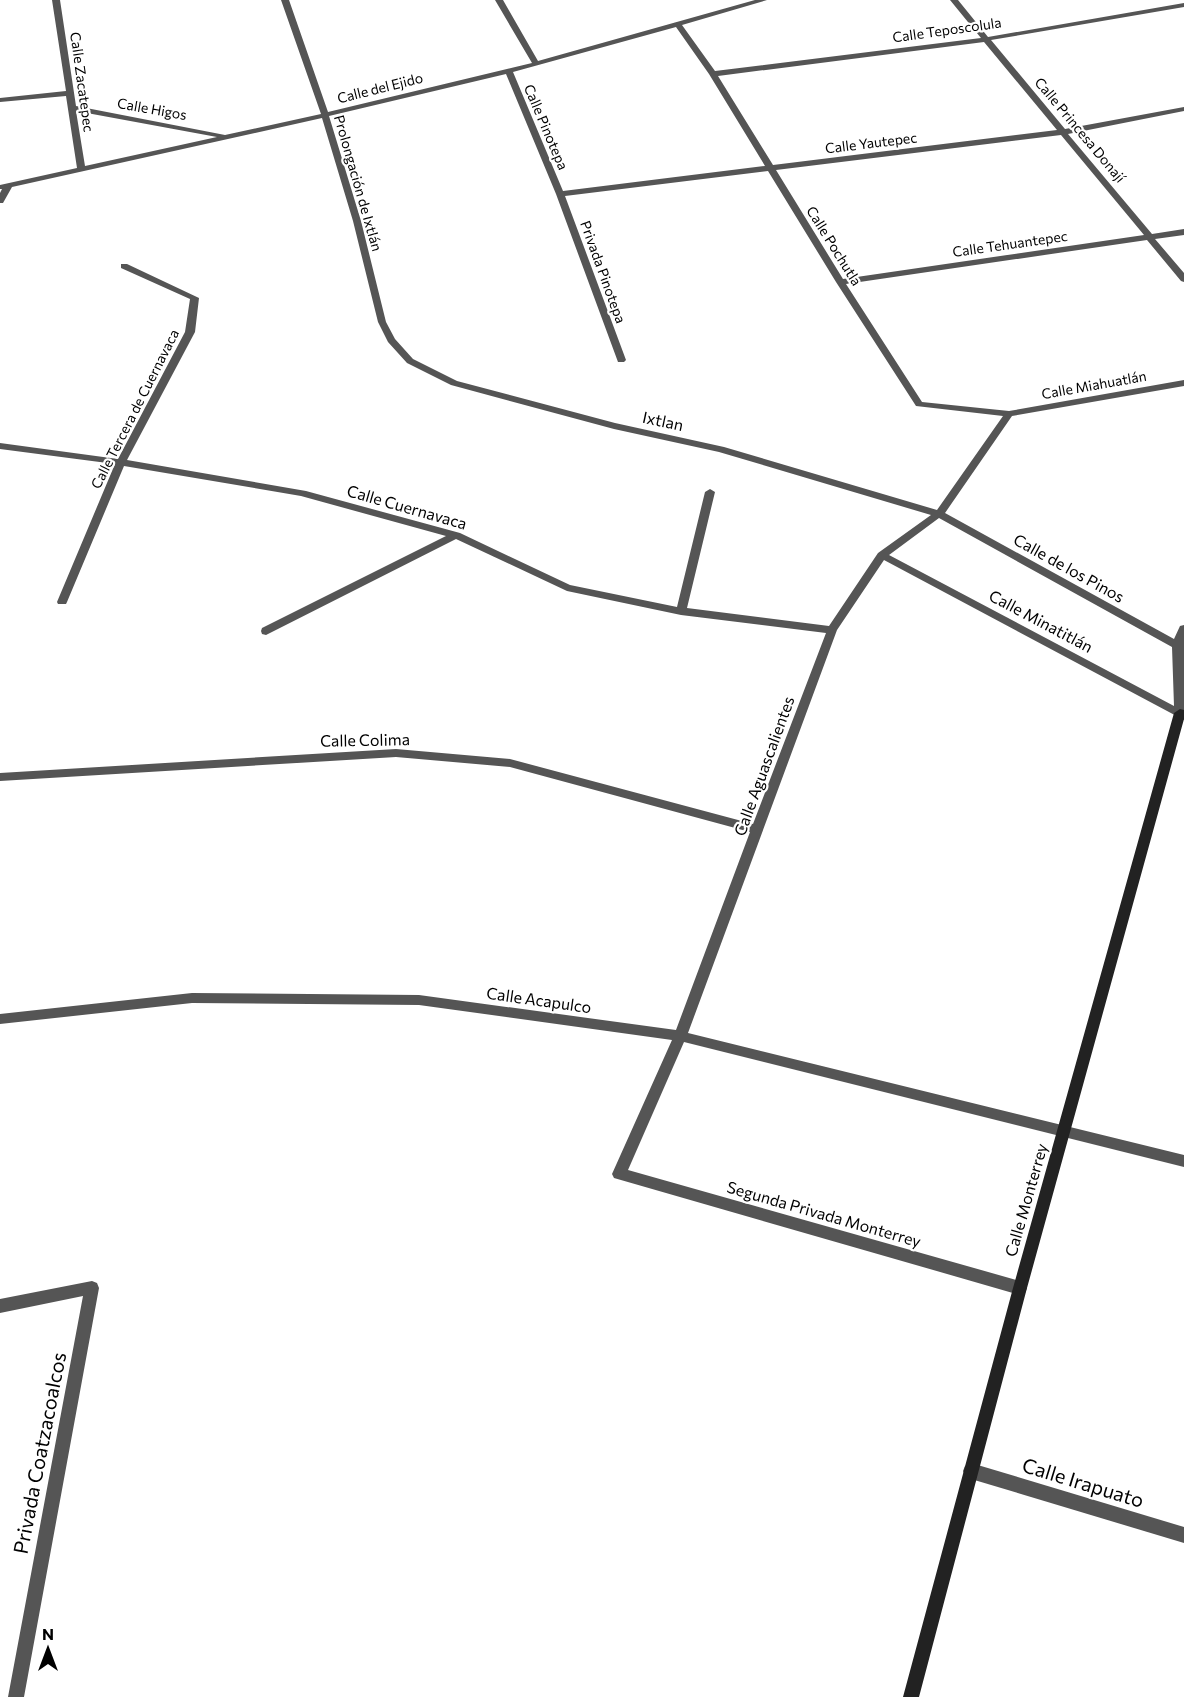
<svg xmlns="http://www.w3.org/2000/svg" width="1184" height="1697" viewBox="0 0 1184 1697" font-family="Commissioner,sans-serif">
	<rect width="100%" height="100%" fill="#fff"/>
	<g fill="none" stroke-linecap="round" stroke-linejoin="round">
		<g fill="#555" fill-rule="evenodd">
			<path d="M52 0H60L76 106 225 135 321 114 281 0H289L328 112 532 63 495 0H503L538 61 755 0H767L682 25 715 71 981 38 950 0H958L988 37 1184 3V7L991 40 1065 129 1184 107V111L1068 134 1152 234 1184 229V235L1155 239 1184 273V282L1181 281 1147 240 846 284 922 402 1009 411 1184 380V386L1012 416 945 513 1174 639 1180 626 1184 625V720L884 560 837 630 688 1033 1184 1155V1167L684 1042 628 1170 1020 1281 1025 1283 1027 1288 1025 1293 1020 1295 614 1178 612 1174 672 1040 419 1005 192 1003 0 1024V1014L192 993 419 995 676 1030 750 832 510 767 396 757 0 781V773L396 749 510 759 753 824 826 633 681 615 567 591 456 539 266 635 262 634 261 631 262 628 446 536 301 496 124 466 67 602 66 604H58L57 602 115 464 0 449V443L118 459 185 332 190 299 121 268V264H127L199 298 195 332 127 460 306 491 460 533 570 585 677 607 705 492 710 489 715 492 687 608 829 626 878 553 931 515 719 452 614 429 451 385 407 363 388 342 378 322 353 221 322 118 12 187 3 203H0V193L2 189H0V185L77 168 66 96 0 102V98L66 91ZM676 27 709 74 765 166 563 191 513 72ZM984 42 1057 130 773 165 718 76ZM506 74 556 194 618 362H624L626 360 565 196 768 171 836 282 916 406 1003 416 937 510 724 447 615 423 457 381 413 359 395 339 386 322 361 221 329 116ZM76 111 217 137 85 166ZM1061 135 1144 235 843 279 776 170ZM939 518 1172 647 1174 706 889 555Z"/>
			<path d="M92 1281 97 1283 99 1288 24 1697H8L83 1296 0 1313V1299Z"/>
			<path d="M971 1463 1184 1527V1543L971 1479 965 1476 963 1471 965 1466Z"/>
		</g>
		<path fill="#222" fill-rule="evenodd" d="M1180 709 1184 710V719L1027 1288 919 1697H903L1013 1288 1174 713Z"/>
	</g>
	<g text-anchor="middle" stroke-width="4.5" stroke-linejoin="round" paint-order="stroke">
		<g font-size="14" fill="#000" stroke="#fff">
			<text transform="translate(947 30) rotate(-8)" y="5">Calle Teposcolula</text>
			<text transform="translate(82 82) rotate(82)" y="5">Calle Zacatepec</text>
			<text transform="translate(380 88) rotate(-14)" y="5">Calle del Ejido</text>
			<text transform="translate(152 109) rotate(10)" y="5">Calle Higos</text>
			<text transform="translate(546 127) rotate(67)" y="5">Calle Pinotepa</text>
			<text transform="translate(1080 130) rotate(50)" y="5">Calle Princesa Donají</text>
			<text transform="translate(871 143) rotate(-7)" y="5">Calle Yautepec</text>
			<text transform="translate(358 183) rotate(74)" y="5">Prolongación de Ixtlán</text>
			<text transform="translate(1010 244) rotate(-8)" y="5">Calle Tehuantepec</text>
			<text transform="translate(834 246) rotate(58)" y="5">Calle Pochutla</text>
			<text transform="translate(603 272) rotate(70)" y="5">Privada Pinotepa</text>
			<text transform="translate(1094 385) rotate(-10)" y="5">Calle Miahuatlán</text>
			<text transform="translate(135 409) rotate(-63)" y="5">Calle Tercera de Cuernavaca</text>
		</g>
		<g font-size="16" fill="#000" stroke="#fff">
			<text transform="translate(663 421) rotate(12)" y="6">Ixtlan</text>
			<text transform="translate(407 507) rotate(16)" y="6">Calle Cuernavaca</text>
			<text transform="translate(1069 568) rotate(29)" y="6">Calle de los Pinos</text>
			<text transform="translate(1041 621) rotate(28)" y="6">Calle Minatitlán</text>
			<text transform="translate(365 740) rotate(-1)" y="6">Calle Colima</text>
			<text transform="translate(764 766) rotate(-70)" y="6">Calle Aguascalientes</text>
			<text transform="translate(539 1000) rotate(8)" y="6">Calle Acapulco</text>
			<text transform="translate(1026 1200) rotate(-74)" y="6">Calle Monterrey</text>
			<text transform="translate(824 1214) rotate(16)" y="6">Segunda Privada Monterrey</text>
		</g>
		<g font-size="20" fill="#000" stroke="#fff">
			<text transform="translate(40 1453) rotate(-79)" y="7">Privada Coatzacoalcos</text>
			<text transform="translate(1083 1483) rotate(17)" y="7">Calle Irapuato</text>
		</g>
	</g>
	<g transform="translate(48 1649)" stroke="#ffffff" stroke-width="4.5" paint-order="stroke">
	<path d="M0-4.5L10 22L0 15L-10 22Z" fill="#000000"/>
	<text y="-9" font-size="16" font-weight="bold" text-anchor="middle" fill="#000000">N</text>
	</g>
</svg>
